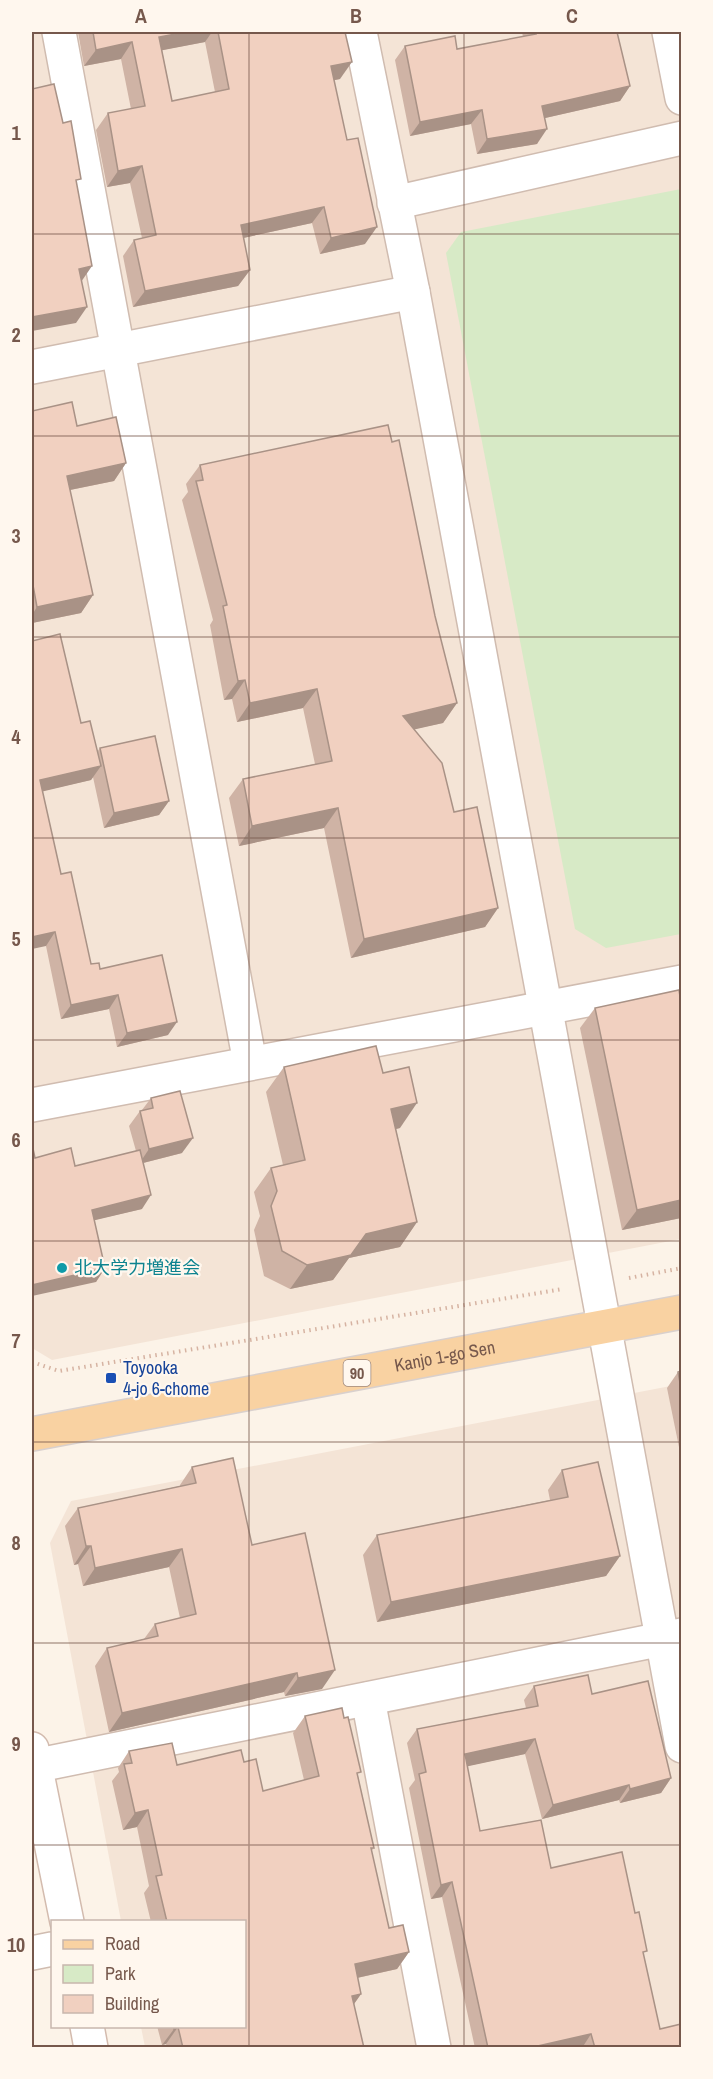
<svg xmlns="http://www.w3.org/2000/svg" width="713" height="2079" viewBox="0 0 713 2079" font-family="'Archivo Narrow','Noto Sans JP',sans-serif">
	<rect width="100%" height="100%" fill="#fcf3e8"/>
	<g fill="#f4e4d6">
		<path d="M32 32H681V1239L52 1360 32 1348Z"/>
		<path d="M681 1384V2047H145L141 2027 244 2026V1922L121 1921 50 1543 71 1501Z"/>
	</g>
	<path fill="#d7eac6" d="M681 189V934L606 948 575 929 446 253 461 232Z"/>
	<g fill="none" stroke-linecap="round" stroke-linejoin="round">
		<g stroke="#d0bcb0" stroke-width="36">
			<g id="street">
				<path d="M59 32 250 1063"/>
				<path d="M360 32 413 292 682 1746"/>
				<path d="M669 32 682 98"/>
				<path d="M394 203 682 138"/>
				<path d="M32 367 413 292"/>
				<path d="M32 1105 682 982"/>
				<path d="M368 1699 434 2048"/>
				<path d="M34 1766 682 1635"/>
				<path d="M32 1953 52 1949"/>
			</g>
		</g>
		<g stroke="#d3bbae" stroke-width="36">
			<g id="secondary">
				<path d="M32 1749 67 1922"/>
				<path d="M87 2026 91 2048"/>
			</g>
		</g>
		<g stroke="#d9d0cd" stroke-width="36">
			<g id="primary">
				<path id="s1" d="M32 1434 682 1312"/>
			</g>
		</g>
		<g stroke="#d6b3a2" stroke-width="4" stroke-dasharray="1.5 4.5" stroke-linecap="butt">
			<path d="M629 1278 682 1268"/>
			<path d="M32 1362 59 1371 563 1289"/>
		</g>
		<use href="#street" stroke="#fff" stroke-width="33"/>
		<use href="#secondary" stroke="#fff" stroke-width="33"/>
		<use href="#primary" stroke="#f9d2a2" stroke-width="33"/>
	</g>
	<g fill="#cfb3a5" fill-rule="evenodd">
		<path d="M78 32H345L340 79 334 80 365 244 320 254 312 223 243 238 250 270 238 286 133 307 123 256 134 240 142 238 130 183 107 187 96 130 108 113 131 109 121 59 84 66ZM205 42 215 92 172 101 162 50Z"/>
		<path d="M522 32H617L630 86 620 101 545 118 537 144 477 154 471 124 410 136 395 60 405 46 457 49 523 37Z"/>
		<path d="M32 411 77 426 126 463 114 481 70 490 93 595 81 613 32 623Z"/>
		<path d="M200 465 435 616 457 703 443 723 414 729 498 908 485 927 351 958 324 828 239 846 229 798 243 779 315 764 303 708 237 722 232 699 224 700 210 625 213 620 182 500 188 492 186 484Z"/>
		<path d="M32 641 81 723 97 752 100 748 169 801 159 815 104 828 93 777 91 780 42 791 61 874 91 964 100 969 168 1035 117 1047 109 1009 61 1019 46 946Z"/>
		<path d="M595 1008 681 1218 622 1230 580 1028Z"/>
		<path d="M284 1067 383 1073 400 1128 396 1129 417 1222 400 1247 349 1258 333 1280 290 1289 264 1276 254 1230 260 1216 254 1192 271 1168 283 1165 266 1092Z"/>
		<path d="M151 1098 182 1153 143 1163 142 1209 94 1220 105 1268 96 1282 35 1158 75 1166 136 1151 129 1126 140 1111 142 1110Z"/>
		<path d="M681 1371V1457L667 1388 678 1372Z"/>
		<path d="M192 1467 252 1545 322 1689 285 1696 284 1692 109 1732 95 1666 107 1648 144 1639 155 1624 180 1618 169 1567 83 1586 78 1564 74 1565 65 1526 78 1508 180 1486V1485Z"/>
		<path d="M562 1470 620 1556 606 1576 377 1622 363 1555 377 1535 550 1500 548 1490Z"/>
		<path d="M534 1686 592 1694 671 1778 661 1793 620 1803 619 1800 542 1819 525 1754 467 1766 480 1831 551 1868 644 1956 660 2029 681 2048H475L442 1897 431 1899 409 1788 415 1780 407 1743 417 1729 526 1708 524 1700Z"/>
		<path d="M305 1716 358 1776 374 1848 371 1851 389 1928 409 1952 397 1969 357 1978 361 1994 354 2004 364 2048H167L166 2044 162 2045 157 2026H244V1922H151L144 1893 149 1886 137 1827 123 1830 112 1781 119 1772 118 1768 129 1751 177 1765 244 1762 263 1791 304 1780 293 1733Z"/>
	</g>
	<g fill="#a99286">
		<path d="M186 32H212L205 42 148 53 159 37Z"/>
		<path d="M132 42 121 59 84 66 96 50Z"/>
		<path d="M352 62 340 79 320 83 331 66Z"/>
		<path d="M630 86 620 101 532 121 542 106Z"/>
		<path d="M482 110 471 124 410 136 420 122Z"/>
		<path d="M547 129 537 144 477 154 487 139Z"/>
		<path d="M142 166 130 183 107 187 118 171Z"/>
		<path d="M324 207 312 223 229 241 241 225Z"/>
		<path d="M377 227 365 244 320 254 331 238Z"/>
		<path d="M92 266 81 282 79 269Z"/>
		<path d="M250 270 238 286 133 307 145 291Z"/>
		<path d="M87 307 76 323 32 331V317Z"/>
		<path d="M126 463 114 481 55 493 67 476Z"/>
		<path d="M93 595 81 613 32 623V615L37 607Z"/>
		<path d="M245 680 232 699 224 700 238 681Z"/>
		<path d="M317 689 303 708 237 722 250 703Z"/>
		<path d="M457 703 443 723 390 735 403 716Z"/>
		<path d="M101 766 91 780 32 794 40 780Z"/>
		<path d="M169 801 159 815 104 828 114 813Z"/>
		<path d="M338 808 324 828 239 846 252 826Z"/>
		<path d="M498 908 485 927 351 958 364 939Z"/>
		<path d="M55 932 46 946 32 949V937Z"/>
		<path d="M118 995 109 1009 61 1019 71 1005Z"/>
		<path d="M177 1022 168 1035 117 1047 127 1033Z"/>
		<path d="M417 1103 400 1128 374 1134 391 1109Z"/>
		<path d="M193 1138 182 1153 139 1164 149 1149Z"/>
		<path d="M151 1195 142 1209 83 1223 92 1210Z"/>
		<path d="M681 1200V1218L622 1230 637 1210Z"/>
		<path d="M417 1222 400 1247 349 1258 333 1280 290 1289 307 1265 366 1234Z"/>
		<path d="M105 1268 96 1282 32 1296V1285Z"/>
		<path d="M86 1546H91L78 1564 74 1565Z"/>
		<path d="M182 1549 169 1567 83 1586 95 1568Z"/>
		<path d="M620 1556 606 1576 377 1622 391 1602Z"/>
		<path d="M335 1670 322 1689 285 1696 298 1678Z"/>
		<path d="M297 1673 284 1692 109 1732 122 1713Z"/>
		<path d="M535 1739 525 1754 455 1769 465 1754Z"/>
		<path d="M671 1778 661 1793 620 1803 630 1789Z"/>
		<path d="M629 1785 619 1800 542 1819 553 1805Z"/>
		<path d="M148 1810 137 1827 123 1830 135 1813Z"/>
		<path d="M452 1882 442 1897 431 1899 441 1885Z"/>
		<path d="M409 1952 397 1969 343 1981 355 1964Z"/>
		<path d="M361 1994 349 2011 352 1996Z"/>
		<path d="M178 2027 166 2044 162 2045 174 2029Z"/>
		<path d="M591 2034 582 2048H529Z"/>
	</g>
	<g fill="#f1d0c0" stroke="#a99286" stroke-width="1.5">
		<path d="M93 32H186L159 37 172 101 229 89 218 32H345L352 62 331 66 347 140 358 138 377 227 331 238 324 207 241 225 250 270 145 291 134 240 156 235 142 166 118 171 108 113 145 106 132 42 96 50Z"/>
		<path d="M535 32H617L630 86 542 106 547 129 487 139 482 110 420 122 405 46 455 36 457 49 536 34Z"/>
		<path d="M54 84 63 123 71 121 81 179 76 180 92 266 79 269 87 307 32 317V89Z"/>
		<path d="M72 402 77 426 116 417 126 463 67 476 93 595 37 607 32 580V411Z"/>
		<path d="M388 425 392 442 399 440 435 616 457 703 403 716 442 763 454 812 477 807 498 908 364 939 338 808 252 826 243 779 332 761 317 689 250 703 245 680 238 681 223 606 227 605 196 481 203 480 200 465Z"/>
		<path d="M60 634 81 723 90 721 101 766 40 780 61 874 71 872 91 964 99 963 100 969 162 955 177 1022 127 1033 118 995 71 1005 55 932 32 937V641Z"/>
		<path d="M155 736 169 801 114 813 100 748Z"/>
		<path d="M679 990 681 1003V1200L637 1210 595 1008Z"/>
		<path d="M376 1046 383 1073 409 1067 417 1103 391 1109 417 1222 366 1234 351 1255 307 1265 282 1251 271 1206 277 1191 271 1168 305 1160 284 1067Z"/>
		<path d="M180 1091 193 1138 149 1149 140 1111 153 1108 151 1098Z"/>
		<path d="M32 1144 35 1158 71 1148 75 1166 140 1150 151 1195 92 1210 105 1268 32 1285Z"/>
		<path d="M681 1371V1388L678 1372Z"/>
		<path d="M233 1458 252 1545 305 1533 335 1670 298 1678 297 1673 122 1713 107 1648 158 1636 155 1624 196 1614 182 1549 95 1568 91 1546H86L78 1508 196 1483 192 1467Z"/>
		<path d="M598 1462 620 1556 391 1602 377 1535 568 1497 562 1470Z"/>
		<path d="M588 1675 592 1694 648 1681 671 1778 630 1789 629 1785 553 1805 535 1739 465 1754 480 1831 541 1820 551 1868 622 1852 635 1913 639 1912 647 1951 643 1952 660 2029 681 2024V2048H595L591 2034 529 2048H488L452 1882 441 1885 419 1774 426 1772 417 1729 538 1706 534 1686Z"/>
		<path d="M342 1708 344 1718 348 1717 361 1772 357 1773 374 1848H371L389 1928 403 1925 409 1952 355 1964 361 1994 352 1996 364 2048H183L178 2027 174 2029 173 2026H244V1922H167L156 1876 162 1875 148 1810 135 1813 124 1764 132 1763 129 1751 172 1743 177 1765 241 1750 244 1762 256 1759 263 1791 319 1776 305 1716Z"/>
	</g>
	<path fill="none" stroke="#76584c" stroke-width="1.5" stroke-opacity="0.55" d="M249 32V2048M464 32V2048M32 234H682M32 436H682M32 637H682M32 838H682M32 1040H682M32 1241H682M32 1442H682M32 1643H682M32 1845H682"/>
	<circle fill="#0f9aa8" stroke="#fff7ee" stroke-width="2" cx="62" cy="1268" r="6"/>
	<rect fill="#1a4fb4" stroke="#fff7ee" stroke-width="2" x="105" y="1372" width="12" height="12" rx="3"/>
	<g text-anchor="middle" stroke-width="4.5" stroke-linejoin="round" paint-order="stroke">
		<rect fill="#fff7ee" stroke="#9f887d" stroke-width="1.5" x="343.5" y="1360" width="27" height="26" rx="4.5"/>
		<g font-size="16" font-weight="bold" fill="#76584c">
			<text x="357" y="1379">90</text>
		</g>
		<g font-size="18" fill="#0d838f" stroke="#fff7ee" text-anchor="start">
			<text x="74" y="1274">北大学力増進会</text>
		</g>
		<g font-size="18" fill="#76584c" stroke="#fff7ee">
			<text dy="6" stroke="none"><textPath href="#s1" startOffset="420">Kanjo 1-go Sen</textPath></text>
		</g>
		<g font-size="18" fill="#164399" stroke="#fff7ee" text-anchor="start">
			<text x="123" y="1374">Toyooka<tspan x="123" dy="21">4-jo 6-chome</tspan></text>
		</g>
	</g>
	<rect width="713" height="2079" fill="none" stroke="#fff7ee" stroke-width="66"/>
	<rect x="51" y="1920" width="195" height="108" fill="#fff7ee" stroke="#c8b7ad" stroke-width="1.5"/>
	<rect x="63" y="1940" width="30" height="9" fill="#f9d2a2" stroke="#c8b7ad" stroke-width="1.5"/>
	<text x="105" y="1950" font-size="18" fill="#76584c">Road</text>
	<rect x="63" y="1965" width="30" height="18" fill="#d7eac6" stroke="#c8b7ad" stroke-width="1.5"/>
	<text x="105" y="1980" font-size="18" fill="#76584c">Park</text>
	<rect x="63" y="1995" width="30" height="18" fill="#f1d0c0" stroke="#c8b7ad" stroke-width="1.5"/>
	<text x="105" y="2010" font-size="18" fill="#76584c">Building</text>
	<rect x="33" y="33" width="647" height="2013" fill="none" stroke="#76584c" stroke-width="2"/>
	<g font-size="20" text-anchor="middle" font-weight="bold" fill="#76584c">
		<text x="141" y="23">A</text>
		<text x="356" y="23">B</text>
		<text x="572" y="23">C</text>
		<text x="16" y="140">1</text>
		<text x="16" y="342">2</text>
		<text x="16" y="543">3</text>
		<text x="16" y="744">4</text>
		<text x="16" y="946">5</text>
		<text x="16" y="1147">6</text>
		<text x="16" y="1348">7</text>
		<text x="16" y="1550">8</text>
		<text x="16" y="1751">9</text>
		<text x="16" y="1952">10</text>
	</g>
</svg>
